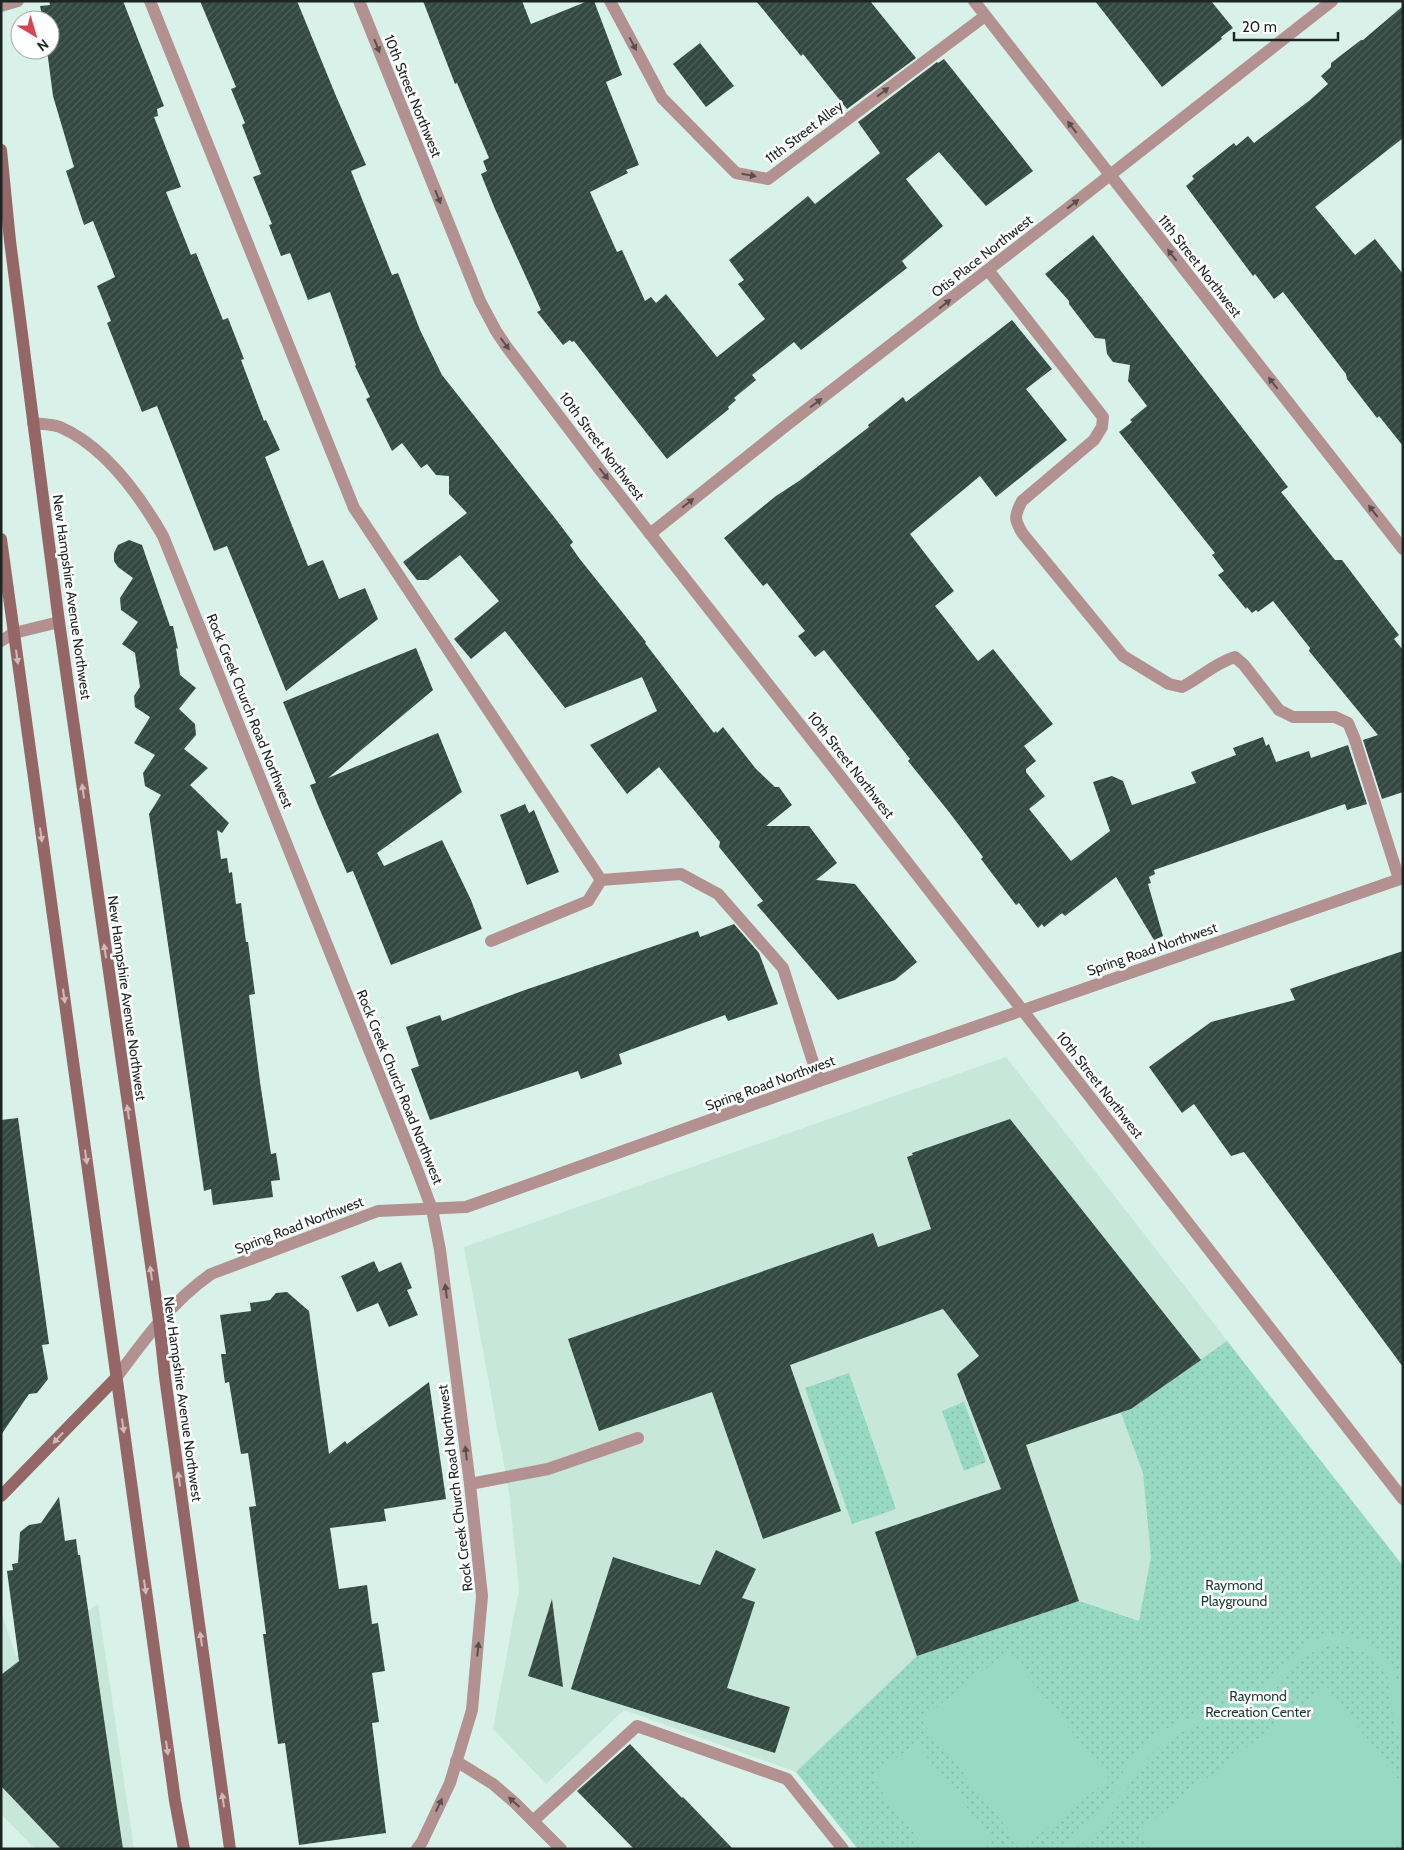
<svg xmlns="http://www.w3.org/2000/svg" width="1404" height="1850" viewBox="0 0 1404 1850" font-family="Cabin,sans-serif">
	<defs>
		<pattern id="green-dots" width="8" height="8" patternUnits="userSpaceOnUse" patternTransform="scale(1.25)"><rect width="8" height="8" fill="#97d9c2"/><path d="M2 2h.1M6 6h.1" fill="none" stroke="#82baa6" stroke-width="1.8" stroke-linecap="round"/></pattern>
		<pattern id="building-hatch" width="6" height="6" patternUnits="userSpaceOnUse" patternTransform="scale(1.25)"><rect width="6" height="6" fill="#334841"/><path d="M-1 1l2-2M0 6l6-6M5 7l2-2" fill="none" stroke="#4e605a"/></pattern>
	</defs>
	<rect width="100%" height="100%" fill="#d9f2e9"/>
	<g fill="#c6e7da">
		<path d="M1006 1057 1403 1566V1849H858L796 1772 624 1710 546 1784 493 1729 519 1589 509 1492 464 1247Z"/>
		<path d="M98 1604 134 1849H35L1 1814V1612L16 1656Z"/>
	</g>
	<g fill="url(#green-dots)">
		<path d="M1227 1341 1403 1566V1849H858L796 1772 917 1656 1079 1601 1139 1621 1151 1557 1143 1473 1121 1413 1131 1409Z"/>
		<path d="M849 1373 896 1509 852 1524 805 1388Z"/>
		<path d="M964 1402 986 1462 964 1471 942 1411Z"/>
	</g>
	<g fill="#97d9c2">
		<path d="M1330 1635C1398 1635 1403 1685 1403 1739 1383 1718 1400 1682 1378 1662 1369 1654 1360 1650 1348 1647 1299 1635 1284 1695 1246 1714 1232 1721 1218 1721 1202 1725 1188 1728 1170 1737 1159 1747 1135 1768 1125 1797 1106 1821 1097 1831 1086 1840 1075 1849H1057L1094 1817 1109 1799 1128 1763 1140 1749 1157 1734 1180 1721 1199 1715 1227 1711 1245 1702 1266 1686 1297 1650 1313 1640Z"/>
		<path d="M1008 1651 1109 1779 1023 1848 921 1720Z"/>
		<path d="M1326 1686 1403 1785V1837L1387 1849H1153L1139 1831Z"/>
		<path d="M916 1743 992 1839 980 1849H926L871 1778Z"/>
	</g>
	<g fill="url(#building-hatch)">
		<path d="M49 1H123L164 106 157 109 158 116 154 117 181 187 166 192 191 255 196 253 223 320 228 318 244 359 241 360 264 421 266 420 280 450 265 457 308 566 323 560 339 599 365 588 378 619 286 691 227 546 214 551 157 406 142 412 107 323 111 321 97 286 115 277 93 221 84 225 66 171 74 167 53 96 47 50H50V20H43L40 6 50 5Z"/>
		<path d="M200 1H297L336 96 366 165 351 171 392 275 398 273 420 330 442 375 554 517 573 542 570 545 579 558 646 642 645 643 714 733 716 731 717 733 723 727 756 769 775 787H779L792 805 766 826H809L837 863 816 880 855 884 917 962 895 980 838 1000 757 905 763 901 719 847 720 842 659 767 627 794 590 745 657 711 642 677 565 708 505 631 471 659 454 639 499 601 460 555 428 580H417L403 562 467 513 449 494V476L436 475 427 464 421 468 402 443 392 451 366 399 370 397 355 366 356 365 330 292 308 300 290 253 281 256 269 225 272 224 253 177 261 174 242 125 245 123 231 89 236 87Z"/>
		<path d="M423 1H522L531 24 588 1H594L622 75 606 82 639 165 626 170 628 173 590 192 617 252 622 250 645 301 651 297 656 303 666 294 717 357 765 319 738 284 744 280 729 260 808 196 815 204 880 153 858 122 937 62 938 63 944 59 1033 171 986 206 939 152 906 179 943 226 902 261 907 268 801 350 794 342 752 375 756 380 734 398 736 400 728 407 729 409 667 459 574 341 572 342 570 340 563 345 537 312 541 310 495 209 481 174 487 171 483 161 489 158 457 83 455 84Z"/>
		<path d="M756 1H870L916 58 847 109 803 54 801 56Z"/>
		<path d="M1095 1H1211L1233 28 1221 37 1222 39 1162 87Z"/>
		<path d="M1403 6V138L1315 207 1355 255 1375 239 1403 274V446L1379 416 1377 418 1347 379 1346 374 1283 292 1274 299 1255 274 1253 276 1186 186 1194 179 1192 176 1234 143 1236 146 1248 136 1254 143 1310 100 1328 84 1321 76 1331 67V63L1361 40H1363Z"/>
		<path d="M700 43 734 86 706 107 673 64Z"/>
		<path d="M1093 235 1288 487 1281 492 1335 560H1342L1399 635 1394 639 1403 650V792L1382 799 1363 740 1378 735 1309 651 1310 648 1273 601 1258 612 1256 610 1252 613 1247 607 1246 609 1218 575 1224 571 1212 555 1215 553 1119 432 1132 422 1130 420 1147 406 1128 381 1130 365 1113 362 1107 354 1105 339 1095 338 1069 304V301L1045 274Z"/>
		<path d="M1012 320 1052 369 1026 389 1067 440 996 497 980 476 910 534 954 591 935 606 978 661 993 649 1053 724 1024 746 1036 761 1026 769V772L1045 796 1029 809 1071 861 1110 831 1093 782 1112 776 1123 781 1132 805 1196 783 1191 772 1236 755 1233 748 1263 737 1266 746 1269 744 1276 762 1309 751 1311 758 1348 745 1367 804 1347 810 1345 804 1154 870 1155 874 1149 877 1151 883 1148 884 1163 936 1154 940 1116 877 1065 916 1062 913 1044 927 1042 924 1038 928 1019 903 1016 905 981 859 983 857 949 812 908 761 910 759 824 650 815 657 798 636 805 631 767 583 763 586 724 538 776 496 799 481 869 427 868 425 903 397 906 402Z"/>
		<path d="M129 540 142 545 170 626H173L178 649 176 648 180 675 196 688 179 709 195 724 196 735 184 749 208 768 190 785 229 823 222 833 217 830 221 859 227 858 229 873 232 872 236 904 241 903 246 942H248L255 994 249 995 260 1082 271 1154 276 1153 280 1180 271 1181 273 1197 213 1205 211 1189 204 1191 149 814 161 795 145 786 143 773 155 755 134 743 150 717 135 707 134 696 140 687 135 653 122 644 138 622 121 610 120 598 133 578 118 567 114 561V553L118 545Z"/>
		<path d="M416 648 433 690 328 778 438 733 462 792 377 853 384 866 442 840 471 900 482 929 391 965 353 871 347 873 317 803 310 785 316 783 283 702Z"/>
		<path d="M525 804 529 813 534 810 559 872 527 885 500 815Z"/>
		<path d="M734 924 759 953 778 1004 728 1021 725 1015 627 1051 619 1054 622 1064 581 1079 578 1071 430 1120 411 1069 419 1066 406 1027 440 1015 442 1021 525 990 698 931 700 937Z"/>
		<path d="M1403 951V1367L1244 1152 1231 1156 1194 1104 1182 1113 1149 1067 1211 1022 1295 1000 1290 989Z"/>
		<path d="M18 1118 49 1344 42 1345 48 1379 37 1393 29 1394 1 1435V1120Z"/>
		<path d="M1010 1119 1201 1360 1131 1409 1026 1445 1079 1601 917 1656 875 1532 1001 1489 957 1374 979 1356 943 1309 790 1365 841 1511 763 1539 712 1392 599 1431 568 1339 873 1233 878 1247 931 1229 907 1157 913 1155 912 1153Z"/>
		<path d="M374 1261 379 1272 401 1262 412 1288 407 1290 418 1315 389 1327 378 1303 357 1312 341 1276Z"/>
		<path d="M287 1292 309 1311 329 1454 345 1441 347 1444 429 1382 446 1499 384 1509 386 1521 330 1528 339 1589 367 1585 372 1624 378 1623 385 1671 372 1673 379 1722 372 1723 386 1833 299 1845 285 1743 278 1744 274 1717 263 1634H266L249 1507 256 1506 248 1453 241 1454 229 1382 225 1383 221 1354H226L220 1315 251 1311 250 1303 270 1300 276 1293Z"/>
		<path d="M59 1497 65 1541 76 1539 78 1555H80L123 1849H61L1 1786V1675L19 1661 7 1571 13 1570 12 1564 18 1563 20 1532 29 1525 41 1523Z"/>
		<path d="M716 1550 756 1569 742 1598 755 1602 727 1688 790 1707 775 1753 571 1689 613 1557 700 1585Z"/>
		<path d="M552 1599 563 1687 528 1676Z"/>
		<path d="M630 1744 682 1798 683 1797 733 1849H634L577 1791Z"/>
	</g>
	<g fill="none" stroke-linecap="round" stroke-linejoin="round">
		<g stroke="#b39191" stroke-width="12">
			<path d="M150 1 354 508 601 880 588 901 491 941"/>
			<path d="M610 1 662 98 736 173 768 179 985 16"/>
			<path d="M1 6 18 1"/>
			<path d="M988 270 1103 417 1102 427 1094 440 1022 501C1014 516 1014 520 1023 534L1123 656 1169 684 1182 687C1200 678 1215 663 1235 657L1244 665 1279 710 1293 717H1335L1348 723 1354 737 1399 879"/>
			<path d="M601 880 681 874 718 894 783 968 819 1081"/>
			<path d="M470 1484 548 1469 638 1438"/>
			<path d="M533 1821 637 1726 787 1779 843 1849"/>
		</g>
		<g stroke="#b39191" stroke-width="12">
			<path d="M359 1 480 301 496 331 506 346 600 470 837 772 1403 1499"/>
			<path d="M974 1 1403 549"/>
			<path d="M33 423C41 424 52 424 60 427 104 446 140 496 163 536L415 1164 432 1209 440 1250 470 1484 482 1596 472 1710 450 1783 422 1842 417 1849"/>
			<path d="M650 534 788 424 1068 208 1332 1"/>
			<path d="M1 641 14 633 59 622"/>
			<path d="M456 1761 493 1784 515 1803 561 1849"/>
		</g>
		<path stroke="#b39191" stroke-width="12" d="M116 1378C144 1340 172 1301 211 1274L378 1211 466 1207 819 1081 1403 878"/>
		<g stroke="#956666" stroke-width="12">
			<path d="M1 150 10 241 59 622 159 1321 165 1377 230 1849"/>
			<path d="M1 539 175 1801 184 1849"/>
			<path d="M1 1496 116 1378"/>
		</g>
	</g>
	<defs><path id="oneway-solid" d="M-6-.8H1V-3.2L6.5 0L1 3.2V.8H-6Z" transform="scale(1.25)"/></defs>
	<g fill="#58504e">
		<use href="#oneway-solid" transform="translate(633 44) rotate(62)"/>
		<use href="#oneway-solid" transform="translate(377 46) rotate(68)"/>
		<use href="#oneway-solid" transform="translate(883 92) rotate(-37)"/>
		<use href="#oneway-solid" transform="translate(1072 127) rotate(-128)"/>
		<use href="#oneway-solid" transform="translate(749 175) rotate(10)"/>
		<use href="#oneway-solid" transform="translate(438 197) rotate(68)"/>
		<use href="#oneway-solid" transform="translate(1073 204) rotate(-38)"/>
		<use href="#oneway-solid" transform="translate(1172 255) rotate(-128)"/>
		<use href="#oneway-solid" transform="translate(945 304) rotate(-38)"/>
		<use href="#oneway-solid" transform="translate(505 344) rotate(54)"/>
		<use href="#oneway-solid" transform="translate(1273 383) rotate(-128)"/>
		<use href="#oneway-solid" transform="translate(816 403) rotate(-37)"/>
		<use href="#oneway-solid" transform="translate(604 474) rotate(52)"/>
		<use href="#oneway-solid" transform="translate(688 503) rotate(-38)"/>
		<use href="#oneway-solid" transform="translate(1373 511) rotate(-128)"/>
		<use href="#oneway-solid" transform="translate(446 1291) rotate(-97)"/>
		<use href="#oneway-solid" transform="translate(466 1453) rotate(-97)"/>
		<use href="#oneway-solid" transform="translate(478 1649) rotate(-84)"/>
		<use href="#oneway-solid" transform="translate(514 1802) rotate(-138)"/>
		<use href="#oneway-solid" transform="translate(439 1805) rotate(-65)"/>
	</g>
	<g fill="#cfbaba">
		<use href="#oneway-solid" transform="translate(17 657) rotate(82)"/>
		<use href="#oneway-solid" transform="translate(83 791) rotate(-98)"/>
		<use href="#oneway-solid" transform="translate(41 835) rotate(82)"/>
		<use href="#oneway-solid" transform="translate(105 951) rotate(-98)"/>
		<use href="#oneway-solid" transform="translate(64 996) rotate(82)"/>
		<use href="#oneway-solid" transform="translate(128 1112) rotate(-98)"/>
		<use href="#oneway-solid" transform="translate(86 1157) rotate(82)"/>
		<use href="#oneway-solid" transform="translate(151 1273) rotate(-98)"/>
		<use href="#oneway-solid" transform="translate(123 1426) rotate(82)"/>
		<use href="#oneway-solid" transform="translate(58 1438) rotate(133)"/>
		<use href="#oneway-solid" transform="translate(179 1479) rotate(-98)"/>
		<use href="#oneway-solid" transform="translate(145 1587) rotate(82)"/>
		<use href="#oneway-solid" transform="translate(201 1639) rotate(-98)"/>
		<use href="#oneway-solid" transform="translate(167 1748) rotate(82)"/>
		<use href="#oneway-solid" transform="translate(223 1800) rotate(-98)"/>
	</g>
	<g text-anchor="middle" stroke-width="5" stroke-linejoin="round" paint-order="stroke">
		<g font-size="14" fill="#1b2521" stroke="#fff">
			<text transform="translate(413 96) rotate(68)" y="5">10th Street Northwest</text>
			<text transform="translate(804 132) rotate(-37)" y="5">11th Street Alley</text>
			<text transform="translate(982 256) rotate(-38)" y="5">Otis Place Northwest</text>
			<text transform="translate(1200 266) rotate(52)" y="5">11th Street Northwest</text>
			<text transform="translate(602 446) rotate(53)" y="5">10th Street Northwest</text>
			<text transform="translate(72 597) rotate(82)" y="5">New Hampshire Avenue Northwest</text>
			<text transform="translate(250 711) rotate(68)" y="5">Rock Creek Church Road Northwest</text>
			<text transform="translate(851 765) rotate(52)" y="5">10th Street Northwest</text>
			<text transform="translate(1152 949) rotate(-19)" y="5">Spring Road Northwest</text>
			<text transform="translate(127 998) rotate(82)" y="5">New Hampshire Avenue Northwest</text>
			<text transform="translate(770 1083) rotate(-20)" y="5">Spring Road Northwest</text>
			<text transform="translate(1100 1085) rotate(52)" y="5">10th Street Northwest</text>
			<text transform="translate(400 1087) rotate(68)" y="5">Rock Creek Church Road Northwest</text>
			<text transform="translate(299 1225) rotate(-21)" y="5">Spring Road Northwest</text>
			<text transform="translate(183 1399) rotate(82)" y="5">New Hampshire Avenue Northwest</text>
			<text transform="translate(455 1488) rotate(-97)" y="5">Rock Creek Church Road Northwest</text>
		</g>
		<g font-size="14" fill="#183e33" stroke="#fff">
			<text x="1234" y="1590">Raymond<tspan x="1234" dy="16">Playground</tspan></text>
			<text x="1258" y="1701">Raymond<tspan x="1258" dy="16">Recreation Center</tspan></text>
		</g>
	</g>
	<rect width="1404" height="1850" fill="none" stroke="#1b2521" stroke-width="5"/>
	<g transform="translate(35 35) rotate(142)"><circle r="24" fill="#ffffff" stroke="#a4a8a6"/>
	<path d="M0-4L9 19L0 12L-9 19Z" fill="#d64552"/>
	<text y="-8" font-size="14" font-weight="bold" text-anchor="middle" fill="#1b2521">N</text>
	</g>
	<path d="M1234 32v8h104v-8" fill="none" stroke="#1b2521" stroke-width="2.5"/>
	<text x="1242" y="32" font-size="15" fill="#1b2521" stroke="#ffffff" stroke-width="4" paint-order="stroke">20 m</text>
</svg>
